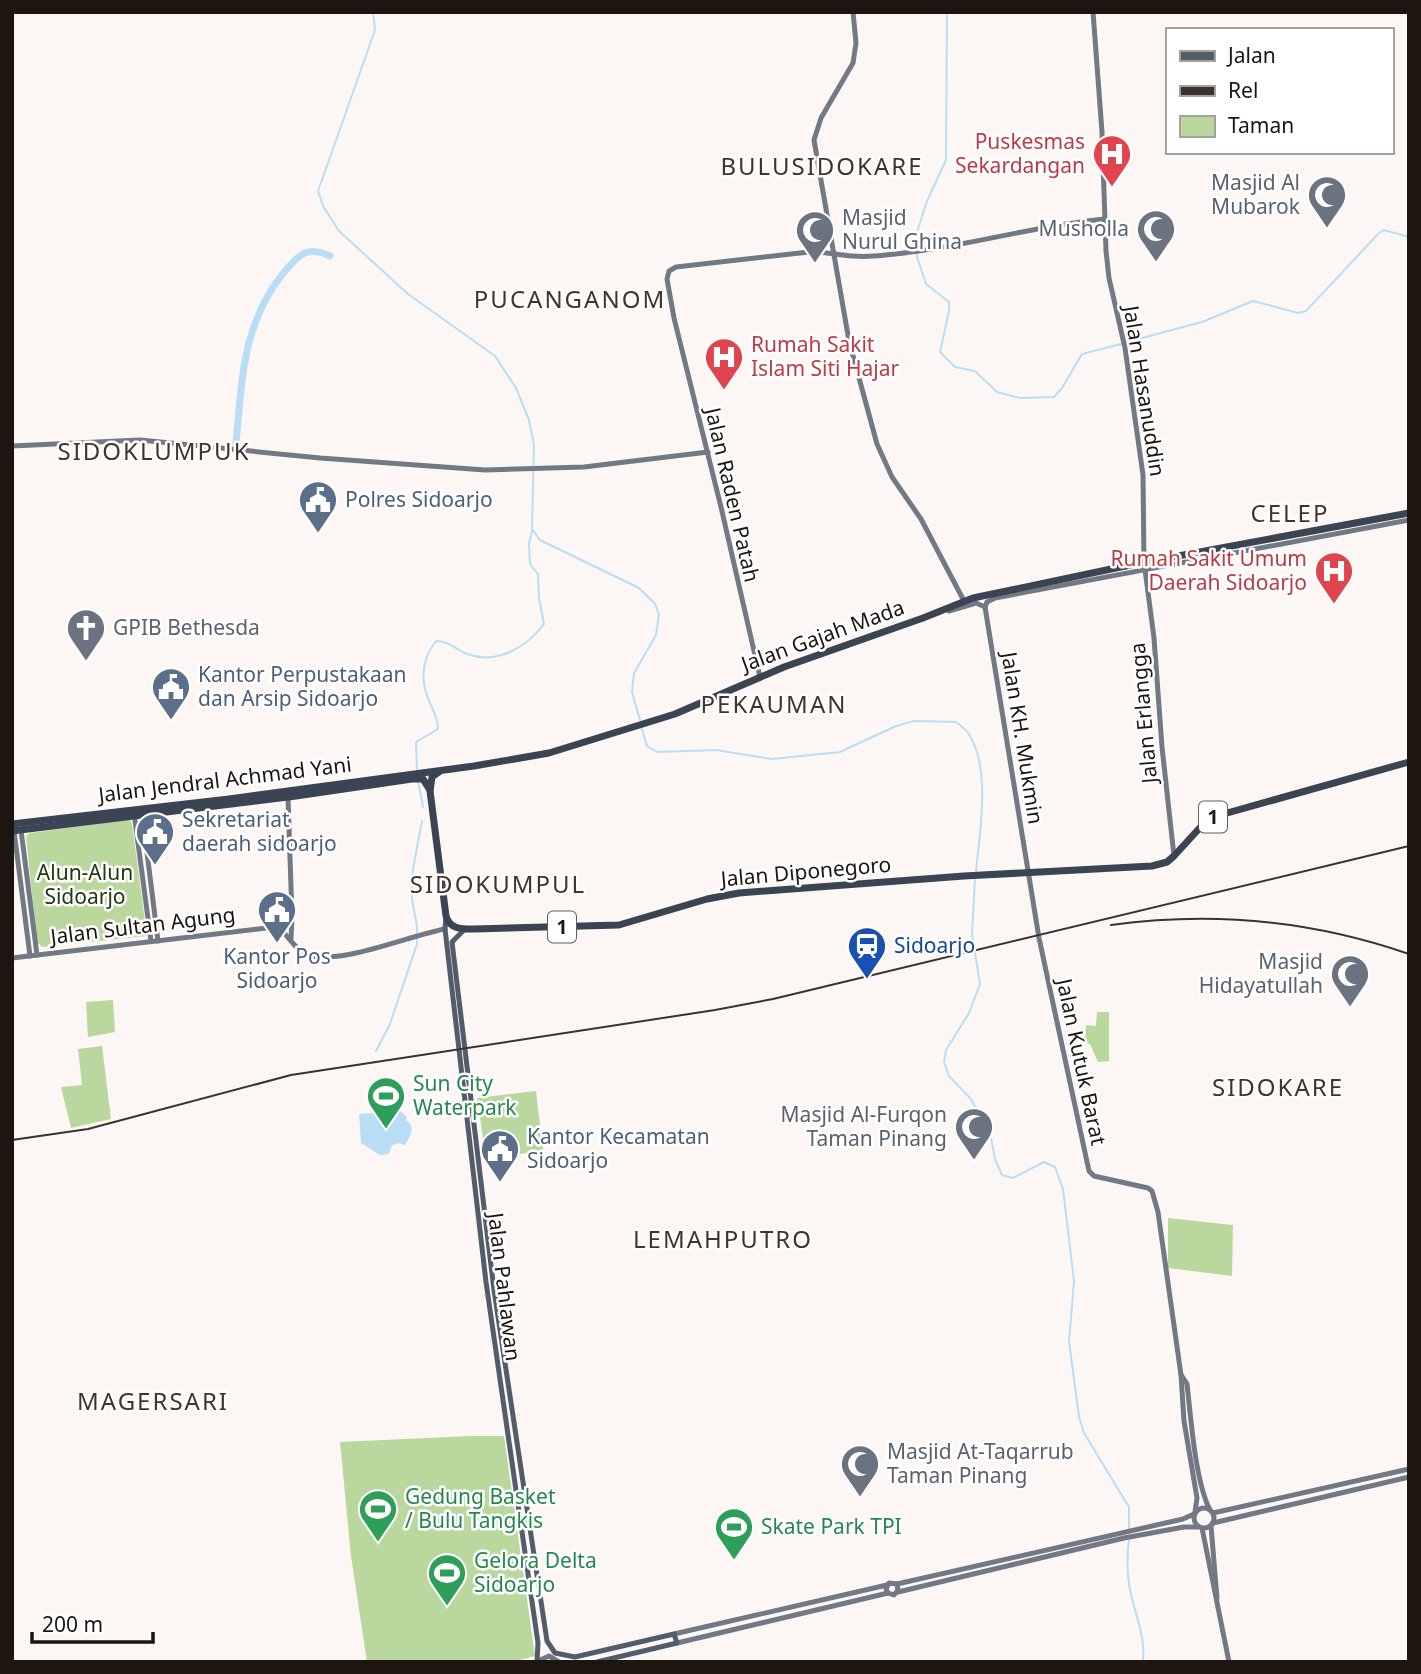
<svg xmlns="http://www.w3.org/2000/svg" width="1421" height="1674" viewBox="0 0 1421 1674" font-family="'Noto Sans',sans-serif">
	<rect width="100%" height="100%" fill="#fcf7f5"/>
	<g fill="#bad89d">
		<path d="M125 820H130L132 824 147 936 42 947 37 942 26 836 30 833Z"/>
		<path d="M113 1000 115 1032 88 1037 86 1002Z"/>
		<path d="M1097 1012H1109V1061L1098 1062 1090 1044 1085 1043 1086 1025 1096 1026Z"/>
		<path d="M102 1046 111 1119 71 1128 61 1087 82 1085 78 1049Z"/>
		<path d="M536 1091 543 1151 486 1158 477 1098Z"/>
		<path d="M1168 1218 1233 1225 1232 1276 1168 1268Z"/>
		<path d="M470 1436H504L535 1656 512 1662H367L351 1556 340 1442Z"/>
	</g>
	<path fill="#baddf6" d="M400 1111 407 1117 406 1120C417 1128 410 1137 404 1146L400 1143 392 1145 389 1154 380 1155 361 1143 359 1114Z"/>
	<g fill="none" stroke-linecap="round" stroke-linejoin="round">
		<g stroke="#baddf6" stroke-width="2">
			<path d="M373 12 375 30 318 191 323 206 339 231 408 294 495 356 516 388 529 420 534 445 532 529 540 540 639 588 655 604 659 614 656 635 634 673 632 692 640 720"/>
			<path d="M947 12 946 160 927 201 917 232V257L926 284 949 302V311L940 352 955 367 975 371 997 392 1020 398 1054 397 1062 388 1082 354 1121 344"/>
			<path d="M1127 342 1202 322 1253 301 1298 313 1306 311 1379 233 1384 230 1409 237"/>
			<path d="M641 726 647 746 657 752 716 750 772 759 840 752 896 726 914 721 956 722C960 725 965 729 968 733 992 767 979 834 976 873"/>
			<path d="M417 771 416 742 438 729C438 718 434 713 430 703 420 681 421 660 436 641 449 641 455 649 467 654 497 665 527 647 544 624L539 598 538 574 530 564 529 543 532 531"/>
			<path d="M418 780 423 807"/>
			<path d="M975 879 972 933 980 984 969 1013 946 1050 944 1062 949 1076 970 1098 990 1132 995 1159 1002 1175 1013 1178 1044 1162 1055 1167 1063 1189 1074 1281 1069 1341 1079 1417 1084 1433 1129 1507V1530"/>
			<path d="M376 1051 390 1024 417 944V927L412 899 413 869 422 821"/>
			<path d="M1129 1539C1127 1554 1127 1569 1129 1584 1133 1611 1146 1634 1143 1662"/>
		</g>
		<path stroke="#baddf6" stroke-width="7" d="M236 444C242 380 242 323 285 271 299 255 307 245 330 256"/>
		<g stroke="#727985" stroke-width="5">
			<path d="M853 12 856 43 853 63 821 118 814 140 849 341 877 444 892 477 921 519 964 601"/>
			<path d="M1093 12 1102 132 1106 251 1109 278 1125 348 1143 475 1144 562 1154 638 1162 747 1174 856"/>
			<path d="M12 446 140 440 320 458 485 470 584 467 708 452"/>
			<path d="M985 607 1039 938 1089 1171 1094 1176 1148 1188 1152 1191 1158 1212 1181 1375 1184 1421 1197 1498 1195 1512"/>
			<path d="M985 607 987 602 995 598 1409 520"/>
			<path d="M949 611 976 603 985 607"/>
			<path d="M760 677 721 507 674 318 667 279 669 271 676 267 809 252C824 251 837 255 852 256 866 257 881 256 895 254 965 247 1033 226 1104 219"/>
			<path d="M142 812 158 941"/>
			<path d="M134 813 151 941"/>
			<path d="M21 830 37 955"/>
			<path d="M14 831 30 956"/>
			<path d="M278 928C289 935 293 948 306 954 338 967 410 935 445 929"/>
			<path d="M291 939 292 917"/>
			<path d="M12 958 283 926 292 917 288 797"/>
			<path d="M1181 1375 1187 1384C1191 1418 1195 1481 1210 1510"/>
			<circle cx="1204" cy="1518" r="10"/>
			<path d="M1213 1513 1409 1469"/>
			<path d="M1213 1523 1409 1477"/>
			<path d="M1211 1526 1217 1598"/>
			<path d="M1202 1528 1229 1662"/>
			<path d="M897 1584 1183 1519 1194 1514"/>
			<path d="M898 1592 1124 1538 1184 1527H1198"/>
			<path d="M674 1634 887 1585"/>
			<path d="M677 1643 888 1593 894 1595 898 1590 897 1584 889 1583 886 1589 888 1593"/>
			<path d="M536 1662 549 1656 559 1662"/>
		</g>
		<g stroke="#535c6a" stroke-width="5">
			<path d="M446 916 445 929 486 1282 538 1643 537 1662"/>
			<path d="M465 929 452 942 494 1290 547 1641 555 1653 575 1657 674 1634 677 1643 597 1662"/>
		</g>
		<g stroke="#3a4453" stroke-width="7">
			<path d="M439 772 432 777 430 791 446 916C450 930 463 929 475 929L619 925 707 899 739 893 964 876 1152 866 1167 862 1174 856 1206 821 1213 817 1409 762"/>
			<path d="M12 824 229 799 474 766 549 753 675 714 784 667 923 618 973 598 1135 564 1409 513"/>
			<path d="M12 831 296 796 412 779H423L430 790"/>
		</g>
		<g stroke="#39322e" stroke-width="2">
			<path d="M1111 925C1213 911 1311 920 1409 954"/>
			<path d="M12 1140 88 1129 291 1075 715 1010 773 999 1409 846"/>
		</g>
	</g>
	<defs>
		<g id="hospital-pin" transform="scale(2.0125)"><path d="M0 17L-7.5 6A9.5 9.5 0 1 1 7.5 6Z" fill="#e0444e" stroke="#fff"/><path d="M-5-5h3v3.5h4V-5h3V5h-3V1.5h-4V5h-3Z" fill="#fff"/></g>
		<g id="mosque-pin" transform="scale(2.0125)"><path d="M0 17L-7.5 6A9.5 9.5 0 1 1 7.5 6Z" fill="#6b7280" stroke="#fff"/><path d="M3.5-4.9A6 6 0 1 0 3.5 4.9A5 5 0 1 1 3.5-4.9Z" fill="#fff"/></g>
		<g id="civic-pin" transform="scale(2.0125)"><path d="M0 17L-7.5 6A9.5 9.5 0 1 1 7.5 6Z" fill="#5c6f8a" stroke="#fff"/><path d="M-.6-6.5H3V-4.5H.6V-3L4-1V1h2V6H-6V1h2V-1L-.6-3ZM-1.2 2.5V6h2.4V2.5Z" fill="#fff"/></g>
		<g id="church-pin" transform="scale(2.0125)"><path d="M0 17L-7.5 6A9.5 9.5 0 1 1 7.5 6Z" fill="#6b7280" stroke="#fff"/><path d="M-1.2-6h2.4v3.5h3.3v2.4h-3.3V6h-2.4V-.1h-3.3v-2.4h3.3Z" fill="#fff"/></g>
		<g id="station-pin" transform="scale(2.0125)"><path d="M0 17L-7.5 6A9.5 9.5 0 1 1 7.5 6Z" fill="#1a4fb4" stroke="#fff"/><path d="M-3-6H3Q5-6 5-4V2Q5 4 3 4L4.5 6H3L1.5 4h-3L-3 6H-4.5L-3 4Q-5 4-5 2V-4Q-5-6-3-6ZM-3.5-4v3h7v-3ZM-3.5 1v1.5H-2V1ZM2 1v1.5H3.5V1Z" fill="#fff"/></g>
		<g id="stadium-pin" transform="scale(2.0125)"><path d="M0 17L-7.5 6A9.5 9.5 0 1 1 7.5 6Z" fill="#2e9e5b" stroke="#fff"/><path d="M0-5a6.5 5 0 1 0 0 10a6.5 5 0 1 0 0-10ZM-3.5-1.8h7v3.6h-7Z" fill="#fff"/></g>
	</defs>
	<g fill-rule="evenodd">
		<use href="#hospital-pin" x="1112" y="154"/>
		<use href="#mosque-pin" x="1327" y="195"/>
		<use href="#mosque-pin" x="1156" y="229"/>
		<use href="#mosque-pin" x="815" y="230"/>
		<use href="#hospital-pin" x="724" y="357"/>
		<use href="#civic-pin" x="318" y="500"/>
		<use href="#hospital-pin" x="1334" y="571"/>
		<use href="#church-pin" x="86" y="628"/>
		<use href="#civic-pin" x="171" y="687"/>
		<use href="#civic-pin" x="155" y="832"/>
		<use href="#civic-pin" x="277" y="910"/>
		<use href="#station-pin" x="867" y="946"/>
		<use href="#mosque-pin" x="1350" y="974"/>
		<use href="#stadium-pin" x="386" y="1096"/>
		<use href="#mosque-pin" x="974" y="1127"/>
		<use href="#civic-pin" x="500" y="1149"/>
		<use href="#mosque-pin" x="860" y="1464"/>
		<use href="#stadium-pin" x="378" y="1509"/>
		<use href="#stadium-pin" x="734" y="1527"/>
		<use href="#stadium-pin" x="447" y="1573"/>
	</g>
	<g text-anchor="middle" stroke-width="5" stroke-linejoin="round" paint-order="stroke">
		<g fill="#fff" stroke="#605b58" stroke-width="2">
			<rect x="1199" y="801.5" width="28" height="31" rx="5"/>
			<rect x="548" y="911.5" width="28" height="31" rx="5"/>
		</g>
		<g font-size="19" font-weight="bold" fill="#1c1510">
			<text x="1213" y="824">1</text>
			<text x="562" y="934">1</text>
		</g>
		<g font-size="21" fill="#be3a42" stroke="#fff" text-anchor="end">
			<text x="1085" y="149">Puskesmas<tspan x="1085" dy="24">Sekardangan</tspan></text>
			<text x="751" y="352" text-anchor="start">Rumah Sakit<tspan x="751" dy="24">Islam Siti Hajar</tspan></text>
			<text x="1307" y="566">Rumah Sakit Umum<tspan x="1307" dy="24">Daerah Sidoarjo</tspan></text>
		</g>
		<g font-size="21" fill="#5b616d" stroke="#fff" text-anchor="end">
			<text x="1300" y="190">Masjid Al<tspan x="1300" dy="24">Mubarok</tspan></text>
			<text x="842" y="225" text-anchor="start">Masjid<tspan x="842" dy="24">Nurul Ghina</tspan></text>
			<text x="1129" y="236">Musholla</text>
			<text x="113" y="635" text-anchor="start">GPIB Bethesda</text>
			<text x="1323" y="969">Masjid<tspan x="1323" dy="24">Hidayatullah</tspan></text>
			<text x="947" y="1122">Masjid Al-Furqon<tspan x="947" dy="24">Taman Pinang</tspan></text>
			<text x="887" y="1459" text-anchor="start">Masjid At-Taqarrub<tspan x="887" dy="24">Taman Pinang</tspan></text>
		</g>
		<g font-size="21" fill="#1c1510" stroke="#fff">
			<text transform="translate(1144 391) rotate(81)" y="7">Jalan Hasanuddin</text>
			<text transform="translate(732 495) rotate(77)" y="7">Jalan Raden Patah</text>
			<text transform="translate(823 636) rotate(-20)" y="7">Jalan Gajah Mada</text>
			<text transform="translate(1144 713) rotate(-95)" y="7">Jalan Erlangga</text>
			<text transform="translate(1022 738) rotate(81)" y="7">Jalan KH. Mukmin</text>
			<text transform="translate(225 780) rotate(-7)" y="7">Jalan Jendral Achmad Yani</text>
			<text transform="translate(806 872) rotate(-5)" y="7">Jalan Diponegoro</text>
			<text transform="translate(143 926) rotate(-7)" y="7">Jalan Sultan Agung</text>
			<text transform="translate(1081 1062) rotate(78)" y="7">Jalan Kutuk Barat</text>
			<text transform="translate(504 1287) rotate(83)" y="7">Jalan Pahlawan</text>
		</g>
		<g font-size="21" fill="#4e5e75" stroke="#fff" text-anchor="start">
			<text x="345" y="507">Polres Sidoarjo</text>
			<text x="198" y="682">Kantor Perpustakaan<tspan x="198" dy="24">dan Arsip Sidoarjo</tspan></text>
			<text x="182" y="827">Sekretariat<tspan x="182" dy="24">daerah sidoarjo</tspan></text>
			<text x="277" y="964" text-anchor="middle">Kantor Pos<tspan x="277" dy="24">Sidoarjo</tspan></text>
			<text x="527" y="1144">Kantor Kecamatan<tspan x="527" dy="24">Sidoarjo</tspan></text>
		</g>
		<g font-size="21" fill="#253611" stroke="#fff">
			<text x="85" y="880">Alun-Alun<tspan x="85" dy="24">Sidoarjo</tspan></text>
		</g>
		<g font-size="21" fill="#164399" stroke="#fff" text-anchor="start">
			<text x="894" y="953">Sidoarjo</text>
		</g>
		<g font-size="21" fill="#27864d" stroke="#fff" text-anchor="start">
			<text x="413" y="1091">Sun City<tspan x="413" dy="24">Waterpark</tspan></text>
			<text x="405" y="1504">Gedung Basket<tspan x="405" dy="24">/ Bulu Tangkis</tspan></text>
			<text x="761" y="1534">Skate Park TPI</text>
			<text x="474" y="1568">Gelora Delta<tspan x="474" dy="24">Sidoarjo</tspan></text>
		</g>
		<g font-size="24" letter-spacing="2" fill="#433329" stroke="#fff">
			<text x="822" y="175">BULUSIDOKARE</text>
			<text x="570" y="308">PUCANGANOM</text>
			<text x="154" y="460">SIDOKLUMPUK</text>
			<text x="1290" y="522">CELEP</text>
			<text x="774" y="713">PEKAUMAN</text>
			<text x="498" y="893">SIDOKUMPUL</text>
			<text x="1278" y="1096">SIDOKARE</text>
			<text x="723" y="1248">LEMAHPUTRO</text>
			<text x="153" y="1410">MAGERSARI</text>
		</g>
	</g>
	<rect width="1421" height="1674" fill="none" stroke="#1c1510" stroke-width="28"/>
	<rect x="1166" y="28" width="228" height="126" fill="#ffffff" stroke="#a4a19f" stroke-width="2"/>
	<rect x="1180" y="51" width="35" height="10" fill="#535c6a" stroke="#a4a19f" stroke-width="2"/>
	<text x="1228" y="63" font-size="21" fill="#1c1510">Jalan</text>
	<rect x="1180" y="86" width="35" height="10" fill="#39322e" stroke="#a4a19f" stroke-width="2"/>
	<text x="1228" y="98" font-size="21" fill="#1c1510">Rel</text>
	<rect x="1180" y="116" width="35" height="21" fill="#bad89d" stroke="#a4a19f" stroke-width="2"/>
	<text x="1228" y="133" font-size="21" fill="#1c1510">Taman</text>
	<path d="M32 1632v10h121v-10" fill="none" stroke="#1c1510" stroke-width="3.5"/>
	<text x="42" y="1632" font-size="21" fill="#1c1510" stroke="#ffffff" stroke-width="5" paint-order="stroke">200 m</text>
</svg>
